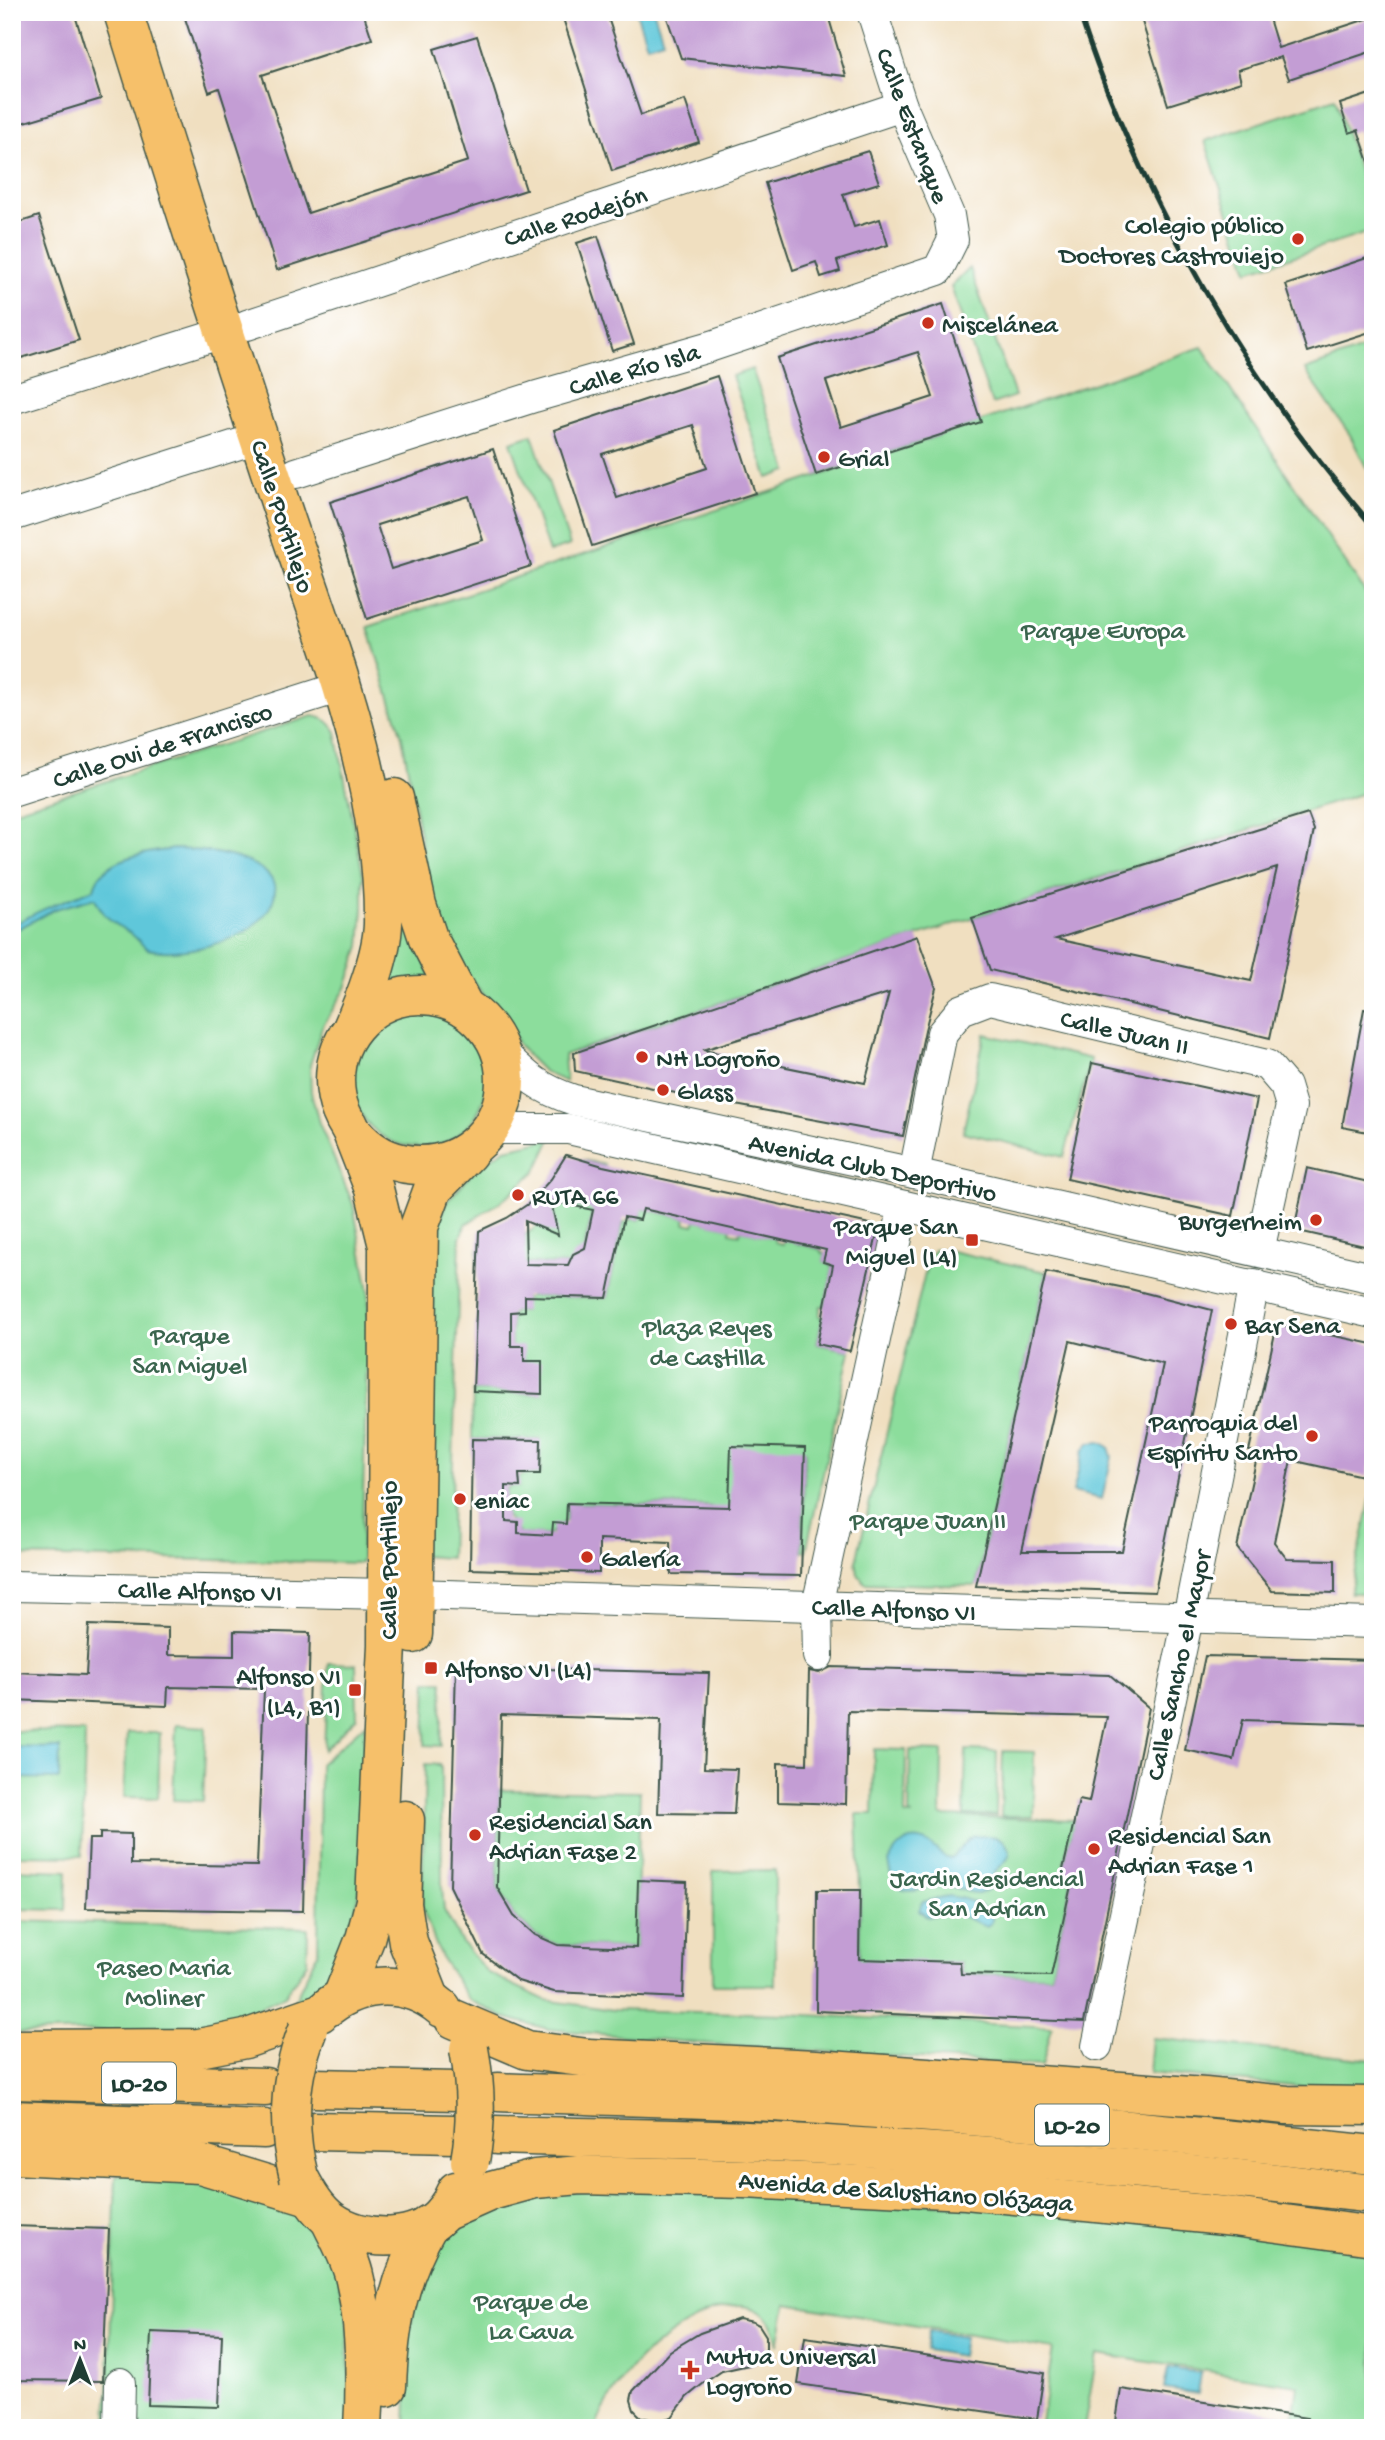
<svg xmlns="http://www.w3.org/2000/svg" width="1385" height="2440" viewBox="0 0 1385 2440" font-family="'Gochi Hand',sans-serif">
	<rect width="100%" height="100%" fill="#fff"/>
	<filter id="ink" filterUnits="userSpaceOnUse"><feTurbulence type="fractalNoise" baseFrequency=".0143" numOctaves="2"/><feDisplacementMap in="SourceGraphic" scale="14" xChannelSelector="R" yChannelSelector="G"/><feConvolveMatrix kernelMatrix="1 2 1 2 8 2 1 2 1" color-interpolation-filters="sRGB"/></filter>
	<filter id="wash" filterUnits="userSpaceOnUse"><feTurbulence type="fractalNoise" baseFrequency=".00686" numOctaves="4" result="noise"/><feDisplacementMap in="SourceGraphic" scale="28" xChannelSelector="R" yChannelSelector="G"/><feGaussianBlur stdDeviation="1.57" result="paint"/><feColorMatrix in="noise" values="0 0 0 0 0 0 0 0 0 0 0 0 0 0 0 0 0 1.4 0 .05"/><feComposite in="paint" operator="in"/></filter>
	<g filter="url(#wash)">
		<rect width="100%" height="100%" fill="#f0dfc0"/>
		<g fill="#8cdd9c" stroke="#568d68" stroke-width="2">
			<path d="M1335 98 1373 213V231L1248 271 1205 141Z"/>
			<path d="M970 268 1015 396 992 404 951 287Z"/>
			<path d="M1373 345V474L1366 467 1350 435 1305 370Z"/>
			<path d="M1202 347 1373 604V790L972 918 564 1055 566 1082 544 1072 528 1056 518 1044 507 1022 461 968 438 934 402 737 368 627Z"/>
			<path d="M752 369 788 471 768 478 732 376Z"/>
			<path d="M532 435 570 545 549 552 511 442Z"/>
			<path d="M313 716C325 718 330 722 336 732L363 875V908L360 946 346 988 322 1027 310 1065 311 1092 319 1123 353 1204 369 1292 361 1563 12 1556V811Z"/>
			<path d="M398 897 432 980 386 984Z"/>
			<circle cx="419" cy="1080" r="67"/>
			<path d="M985 1034 1091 1059 1064 1157 963 1132Z"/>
			<path d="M551 1139 536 1171 503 1200 466 1224 460 1237 450 1558 421 1556 431 1241 448 1200 477 1168 505 1149Z"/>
			<path d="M583 1160 604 1165 583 1252 569 1265 478 1262V1249H525V1235L539 1225H555V1219L552 1214 563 1203Z"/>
			<path d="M639 1208 686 1218 685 1223 694 1225 696 1220 731 1228 730 1232 740 1234 741 1230 774 1238 775 1242 783 1244 784 1240 819 1249 825 1255 824 1262 829 1263 833 1268 825 1306H821L819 1316 823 1317 817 1344 850 1351 806 1551 802 1552 805 1449 766 1526 708 1506 567 1503 566 1520 548 1535 520 1534 506 1516V1490L510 1486 519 1487V1478L524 1474H540V1440L472 1439 473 1391 541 1394C533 1375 531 1360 511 1352V1315L516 1311H524L523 1302 530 1296 607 1298 623 1223 632 1219 640 1220 642 1213Z"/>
			<path d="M942 1249 1046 1272 976 1586 865 1583 858 1574 856 1561 928 1260 934 1250Z"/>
			<path d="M1373 1488V1593H1350Z"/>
			<path d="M328 1663 356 1664 357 1717 324 1750Z"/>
			<path d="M427 1681H443L441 1746 425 1745Z"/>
			<path d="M365 1724 361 1883 352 1928 337 1963 317 1989 291 2008 318 1952 320 1764Z"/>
			<path d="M176 1725 206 1727 203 1801 173 1800Z"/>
			<path d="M12 1731 85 1732 82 1856 12 1855Z"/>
			<path d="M127 1733H160L158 1798 124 1797Z"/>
			<path d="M874 1749 906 1750 905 1815H913L909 1814 910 1750 942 1751 941 1816 1075 1820 1061 1878 1072 1881 1051 1976 961 1974 960 1962 859 1973 860 1890 857 1814H873Z"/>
			<path d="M966 1750 997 1751 996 1815H964Z"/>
			<path d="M1003 1751 1034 1752 1033 1816H1001Z"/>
			<path d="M425 1764 441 1765 442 1887 444 1910 462 1943 488 1973 545 2000 613 2010 784 2014 1052 2027 1042 2066 698 2043 548 2029 503 2017 469 2000 440 1955 422 1908Z"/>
			<path d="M499 1790 640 1792 636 1948 558 1945 535 1935 514 1916 497 1887Z"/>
			<path d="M12 1869 67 1871 66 1910 12 1909Z"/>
			<path d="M775 1870V1985H713V1871Z"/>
			<path d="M12 1921 308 1928 307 1963 285 1995 247 2014 255 2028 12 2033Z"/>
			<path d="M1152 2038 1373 2060V2087L1313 2088 1149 2073Z"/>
			<path d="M138 2171 285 2200 316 2231 338 2274 347 2312 351 2428H107L116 2175Z"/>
			<path d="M781 2190 1373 2242V2428H1292L1298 2385 1097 2354 1084 2428H1040L1053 2349 786 2304 778 2345C764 2268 680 2324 646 2353 629 2368 602 2406 596 2428H406L409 2338 416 2294 432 2253 446 2235 460 2224 535 2191Z"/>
		</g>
		<g fill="#5ec7da" stroke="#3e8287" stroke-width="2">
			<path d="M636 12H654L663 40 647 45Z"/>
			<path d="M174 849C204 849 305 860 266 913 245 942 181 957 147 949 141 944 136 937 130 933 114 924 102 916 95 898L55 909 12 932V926C38 910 66 900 94 889 100 858 148 852 174 849Z"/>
			<path d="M1100 1442 1109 1447 1112 1457 1102 1499 1073 1492 1083 1451 1089 1443Z"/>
			<path d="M12 1747 60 1748 59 1779 12 1778Z"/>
			<path d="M975 1836C987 1836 1002 1834 1008 1847 1010 1851 1011 1854 1008 1858 1005 1864 997 1867 994 1874 991 1880 992 1888 984 1892 973 1896 958 1887 947 1886 919 1884 896 1909 889 1862 896 1846 910 1833 928 1843 937 1848 939 1856 950 1858 962 1852 961 1842 975 1836Z"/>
			<path d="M948 1896C965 1898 982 1903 992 1917V1922L987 1926C959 1917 961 1909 927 1917L919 1911 922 1902Z"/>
			<path d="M929 2331 964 2337 961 2356 926 2350Z"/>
			<path d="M1168 2368 1201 2373 1198 2394 1164 2389Z"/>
		</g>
		<g id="blocks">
			<g fill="#c39dd4" fill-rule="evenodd">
				<path d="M12 12H74L101 99 12 126Z"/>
				<path d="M183 12H363L372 39 262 75 308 213 468 161 434 49 477 36 526 190 277 270 219 88 209 92Z"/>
				<path d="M561 12H606L641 115 685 100 699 142 612 171Z"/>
				<path d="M665 12H827L846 76 681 58Z"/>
				<path d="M1139 12H1267L1278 48 1373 17V51L1289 79 1281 57 1238 70 1241 82 1168 105Z"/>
				<path d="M1373 93V165H1370L1358 130 1349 133 1340 104Z"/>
				<path d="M868 151 879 183 843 194 854 227 880 219 888 245 837 261 840 271 821 277 816 262 793 270 765 183Z"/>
				<path d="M39 216 79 340 12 361V225Z"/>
				<path d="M598 236 634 344 612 351 577 243Z"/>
				<path d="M1373 256V331L1307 352 1286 285Z"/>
				<path d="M943 304 981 422 816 475 777 358ZM918 352 933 397 841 427 826 381Z"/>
				<path d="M717 376 755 493 592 546 554 430ZM693 425 707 468 617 498 602 454Z"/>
				<path d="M493 449 531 566 367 619 330 502ZM469 496 483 540 391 569 377 525Z"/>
				<path d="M1308 814 1314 830 1270 1038 990 970 972 918ZM1277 868 1251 981 1056 939Z"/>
				<path d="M917 936 936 988 925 1030 903 1136 703 1099 575 1071 574 1053ZM889 993 865 1083 703 1050Z"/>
				<path d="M1364 1009 1373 1010V1133L1342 1127Z"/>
				<path d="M1092 1063 1257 1099 1233 1216 1067 1179Z"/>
				<path d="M566 1155 603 1166 879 1226 850 1351 817 1344 833 1265 823 1262 826 1250 643 1209 640 1220 624 1217 607 1298 525 1296V1311L511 1312V1346H524V1361H542V1394L473 1391 479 1231 507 1218 528 1204 551 1179ZM551 1201 593 1210 585 1248 573 1254 568 1265 526 1264 525 1221 558 1235Z"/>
				<path d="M1307 1168 1373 1183V1248L1294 1230Z"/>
				<path d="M1046 1272 1130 1289 1212 1310 1155 1592 976 1586ZM1070 1341 1163 1364 1122 1551H1022Z"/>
				<path d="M1277 1324 1373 1344V1453L1367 1477 1291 1460 1274 1542 1287 1559 1335 1560V1593L1272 1591 1237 1548 1258 1452 1249 1451Z"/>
				<path d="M472 1439 541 1440 540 1474H519L520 1487 506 1486V1521L518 1522V1533L552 1535 553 1523 566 1524 567 1503 729 1507 731 1446 805 1448 801 1576 671 1574 670 1542 599 1539V1573L470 1569Z"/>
				<path d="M89 1625 168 1628V1655L234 1656V1631L310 1633 303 1911 86 1908 89 1839H100V1833L131 1834V1864L257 1866 264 1689 168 1687 167 1706 12 1700V1672L86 1675Z"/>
				<path d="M1205 1656 1373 1660V1724L1243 1720 1234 1760 1185 1750Z"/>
				<path d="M456 1667 709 1673 704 1768 737 1769 734 1814 658 1813 661 1720 501 1715 497 1887 514 1916 535 1935 558 1945 636 1948 638 1880 687 1882 683 1998 554 1992 518 1981 483 1954 450 1886Z"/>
				<path d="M831 1667 1110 1675 1149 1708 1084 2022 816 2011 817 1890H860L859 1959 960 1962 961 1974 1051 1976 1072 1881 1061 1878 1079 1800 1089 1802 1107 1717 848 1711 846 1804 778 1802V1763L807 1764 809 1671 819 1673Z"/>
				<path d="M12 2226 109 2229 103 2381 12 2380Z"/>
				<path d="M739 2319 753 2322 759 2325 766 2336V2349L760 2359 753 2364 722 2371 704 2383 687 2397 672 2417 658 2421 641 2417 634 2410 631 2400 633 2391 670 2351 700 2333Z"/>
				<path d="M151 2332 222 2335 219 2407 148 2405Z"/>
				<path d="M805 2337 1044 2373 1037 2419 798 2384Z"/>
				<path d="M1121 2389 1307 2418 1306 2428H1115Z"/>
			</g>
		</g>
	</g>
	<g filter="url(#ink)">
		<use href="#blocks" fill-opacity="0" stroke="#3e5549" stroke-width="2"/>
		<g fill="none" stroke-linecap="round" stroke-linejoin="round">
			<g stroke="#3e5549" stroke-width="32">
				<g id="minor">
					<path d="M247 325 902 106"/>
					<path d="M12 399 223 333"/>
					<path d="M296 473 534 397 712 346 938 270 953 240 949 215 902 106 872 12"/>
					<path d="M12 516 258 438"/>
					<path d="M12 792 341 687"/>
					<path d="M502 1052C527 1077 540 1089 574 1100L914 1173 1373 1278"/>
					<path d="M491 1129H568L1373 1313"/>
					<path d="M914 1173 942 1033 961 1010 990 999 1267 1065 1285 1086 1291 1106 1259 1251"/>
					<path d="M12 1586 388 1594"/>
					<path d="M414 1594 1373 1623"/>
					<path d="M818 1656 817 1606 904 1206"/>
					<path d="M1097 2046 1188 1618 1254 1284"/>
					<path d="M119 2428 120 2383"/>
				</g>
			</g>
			<g stroke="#3e5549" stroke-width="41">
				<g id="major">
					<path d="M123 12C173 173 224 333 277 493 322 632 385 776 383 924 382 954 365 999 353 1026"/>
					<path d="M394 798 417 905 428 938 464 1007"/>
					<circle cx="420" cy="1080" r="85"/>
					<path d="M413 1634 419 1227 433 1189 468 1153"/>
					<path d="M405 1820 402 1904 408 1942 430 1998"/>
					<path d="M343 1995 365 1939 375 1901 387 1645 388 1246 374 1189 349 1125"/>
					<path d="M328 2007C363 1980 408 1979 442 2008"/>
					<path d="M454 2019 527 2050 588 2058 816 2069 1205 2097 1287 2105 1373 2106"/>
					<path d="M299 2177C307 2193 316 2209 331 2220 363 2243 420 2244 445 2210 449 2205 453 2198 456 2191"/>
					<path d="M444 2212 491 2191 535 2179 580 2175 744 2179 966 2190 1234 2217 1373 2236"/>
					<path d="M330 2220C339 2239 351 2259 355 2280 366 2328 366 2379 363 2428"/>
					<path d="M387 2387C389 2326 398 2278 429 2224"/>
				</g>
			</g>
			<g stroke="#3e5549" stroke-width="41">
				<g id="highway">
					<path d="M12 2049 199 2048 245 2039 320 2013"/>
					<path d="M12 2080 265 2087"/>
					<path d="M314 2088 457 2091"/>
					<path d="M498 2092C589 2096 681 2097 772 2102 973 2114 1173 2133 1373 2155"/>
					<path d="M12 2120 264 2129"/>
					<path d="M314 2131 455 2134"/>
					<path d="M496 2135C588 2138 680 2138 772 2142 972 2152 1173 2170 1373 2194"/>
					<path d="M12 2155 200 2164 309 2197"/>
				</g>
			</g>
			<use href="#minor" stroke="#fff" stroke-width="30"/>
			<use href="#major" stroke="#f6c06b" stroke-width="38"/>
			<use href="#highway" stroke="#f6c06b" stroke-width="38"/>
			<path stroke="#1f3d34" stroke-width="5" d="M1079 12C1125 154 1198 292 1284 414 1311 453 1343 490 1373 527"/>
			<g stroke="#3e5549" stroke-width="41" stroke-linecap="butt">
				<g id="major-bridge">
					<path d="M469 2049C476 2086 477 2123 470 2161"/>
					<path d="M299 2177C286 2127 289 2077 308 2029"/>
				</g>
			</g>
			<use href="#major-bridge" stroke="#f6c06b" stroke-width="38"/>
		</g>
	</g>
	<g fill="#c8321e" stroke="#fff" stroke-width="2.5">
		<circle cx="1298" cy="239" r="7"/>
		<circle cx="928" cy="323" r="7"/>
		<circle cx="824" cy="457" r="7"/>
		<circle cx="642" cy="1057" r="7"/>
		<circle cx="663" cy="1090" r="7"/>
		<circle cx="518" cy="1195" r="7"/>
		<circle cx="1316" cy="1220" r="7"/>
		<rect x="965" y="1233" width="14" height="14" rx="3.5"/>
		<circle cx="1231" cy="1324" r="7"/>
		<circle cx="1312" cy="1436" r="7"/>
		<circle cx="460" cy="1499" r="7"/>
		<circle cx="587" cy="1557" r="7"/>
		<rect x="424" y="1661" width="14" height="14" rx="3.5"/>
		<rect x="348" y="1683" width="14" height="14" rx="3.5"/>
		<circle cx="475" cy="1835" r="7"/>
		<circle cx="1094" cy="1849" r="7"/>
		<path d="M686.5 2359.5h7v7h7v7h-7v7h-7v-7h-7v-7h7z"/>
	</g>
	<g text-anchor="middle" stroke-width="6" stroke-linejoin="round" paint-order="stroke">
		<g fill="#fff" stroke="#627771" stroke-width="2">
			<rect x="102" y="2062.5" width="74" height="41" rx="5"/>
			<rect x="1035" y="2104.5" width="74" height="41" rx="5"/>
		</g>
		<g font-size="24" font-weight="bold" fill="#1f3d34">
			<text x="139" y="2091">LO-20</text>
			<text x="1072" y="2133">LO-20</text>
		</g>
		<g font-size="26" fill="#1f3d34" stroke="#fff">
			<text transform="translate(914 125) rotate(69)" y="9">Calle Estanque</text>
			<text transform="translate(575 215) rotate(-18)" y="9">Calle Rodejón</text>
			<text transform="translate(634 368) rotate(-16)" y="9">Calle Río Isla</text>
			<text transform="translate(284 516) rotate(72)" y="9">Calle Portillejo</text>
			<text transform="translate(162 744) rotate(-18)" y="9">Calle Ovi de Francisco</text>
			<text transform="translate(1125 1031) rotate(13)" y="9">Calle Juan II</text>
			<text transform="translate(873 1166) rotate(12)" y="9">Avenida Club Deportivo</text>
			<text transform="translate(387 1560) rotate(-90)" y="9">Calle Portillejo</text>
			<text transform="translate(200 1590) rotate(1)" y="9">Calle Alfonso VI</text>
			<text transform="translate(894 1608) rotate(2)" y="9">Calle Alfonso VI</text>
			<text transform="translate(1177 1665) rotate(-78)" y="9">Calle Sancho el Mayor</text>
			<text transform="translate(906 2190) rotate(4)" y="9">Avenida de Salustiano Olózaga</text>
		</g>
		<g font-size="26" fill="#1f3d34" stroke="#fff" text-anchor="start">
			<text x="1284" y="233" text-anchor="end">Colegio público<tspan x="1284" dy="30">Doctores Castroviejo</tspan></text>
			<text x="942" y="332">Miscelánea</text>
			<text x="838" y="466">Grial</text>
			<text x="656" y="1066">NH Logroño</text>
			<text x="677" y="1099">Glass</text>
			<text x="532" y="1204">RUTA 66</text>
			<text x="1302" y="1229" text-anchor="end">Burgerheim</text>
			<text x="958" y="1234" text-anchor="end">Parque San<tspan x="958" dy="30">Miguel (L4)</tspan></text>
			<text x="1245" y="1333">Bar Sena</text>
			<text x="1298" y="1430" text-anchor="end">Parroquia del<tspan x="1298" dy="30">Espíritu Santo</tspan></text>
			<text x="474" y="1508">eniac</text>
			<text x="601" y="1566">Galería</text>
			<text x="445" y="1677">Alfonso VI (L4)</text>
			<text x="341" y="1684" text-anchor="end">Alfonso VI<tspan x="341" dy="30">(L4, B1)</tspan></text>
			<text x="489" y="1829">Residencial San<tspan x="489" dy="30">Adrian Fase 2</tspan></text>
			<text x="1108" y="1843">Residencial San<tspan x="1108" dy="30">Adrian Fase 1</tspan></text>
			<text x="706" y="2364">Mutua Universal<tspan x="706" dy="30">Logroño</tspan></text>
		</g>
		<g font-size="26" fill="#3a654e" stroke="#fff">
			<text x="1103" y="638">Parque Europa</text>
			<text x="707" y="1335">Plaza Reyes<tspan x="707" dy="30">de Castilla</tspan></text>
			<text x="190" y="1343">Parque<tspan x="190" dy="30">San Miguel</tspan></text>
			<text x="928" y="1528">Parque Juan II</text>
			<text x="987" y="1886">Jardin Residencial<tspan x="987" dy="30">San Adrian</tspan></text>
			<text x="164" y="1975">Paseo Maria<tspan x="164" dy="30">Moliner</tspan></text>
			<text x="531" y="2309">Parque de<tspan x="531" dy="30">La Cava</tspan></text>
		</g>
	</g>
	<rect width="1385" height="2440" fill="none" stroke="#fff" stroke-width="42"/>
	<g transform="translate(80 2360)" stroke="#ffffff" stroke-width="5" paint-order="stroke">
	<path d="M0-5L12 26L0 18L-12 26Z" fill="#1f3d34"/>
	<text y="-10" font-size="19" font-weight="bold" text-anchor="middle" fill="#1f3d34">N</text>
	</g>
</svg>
